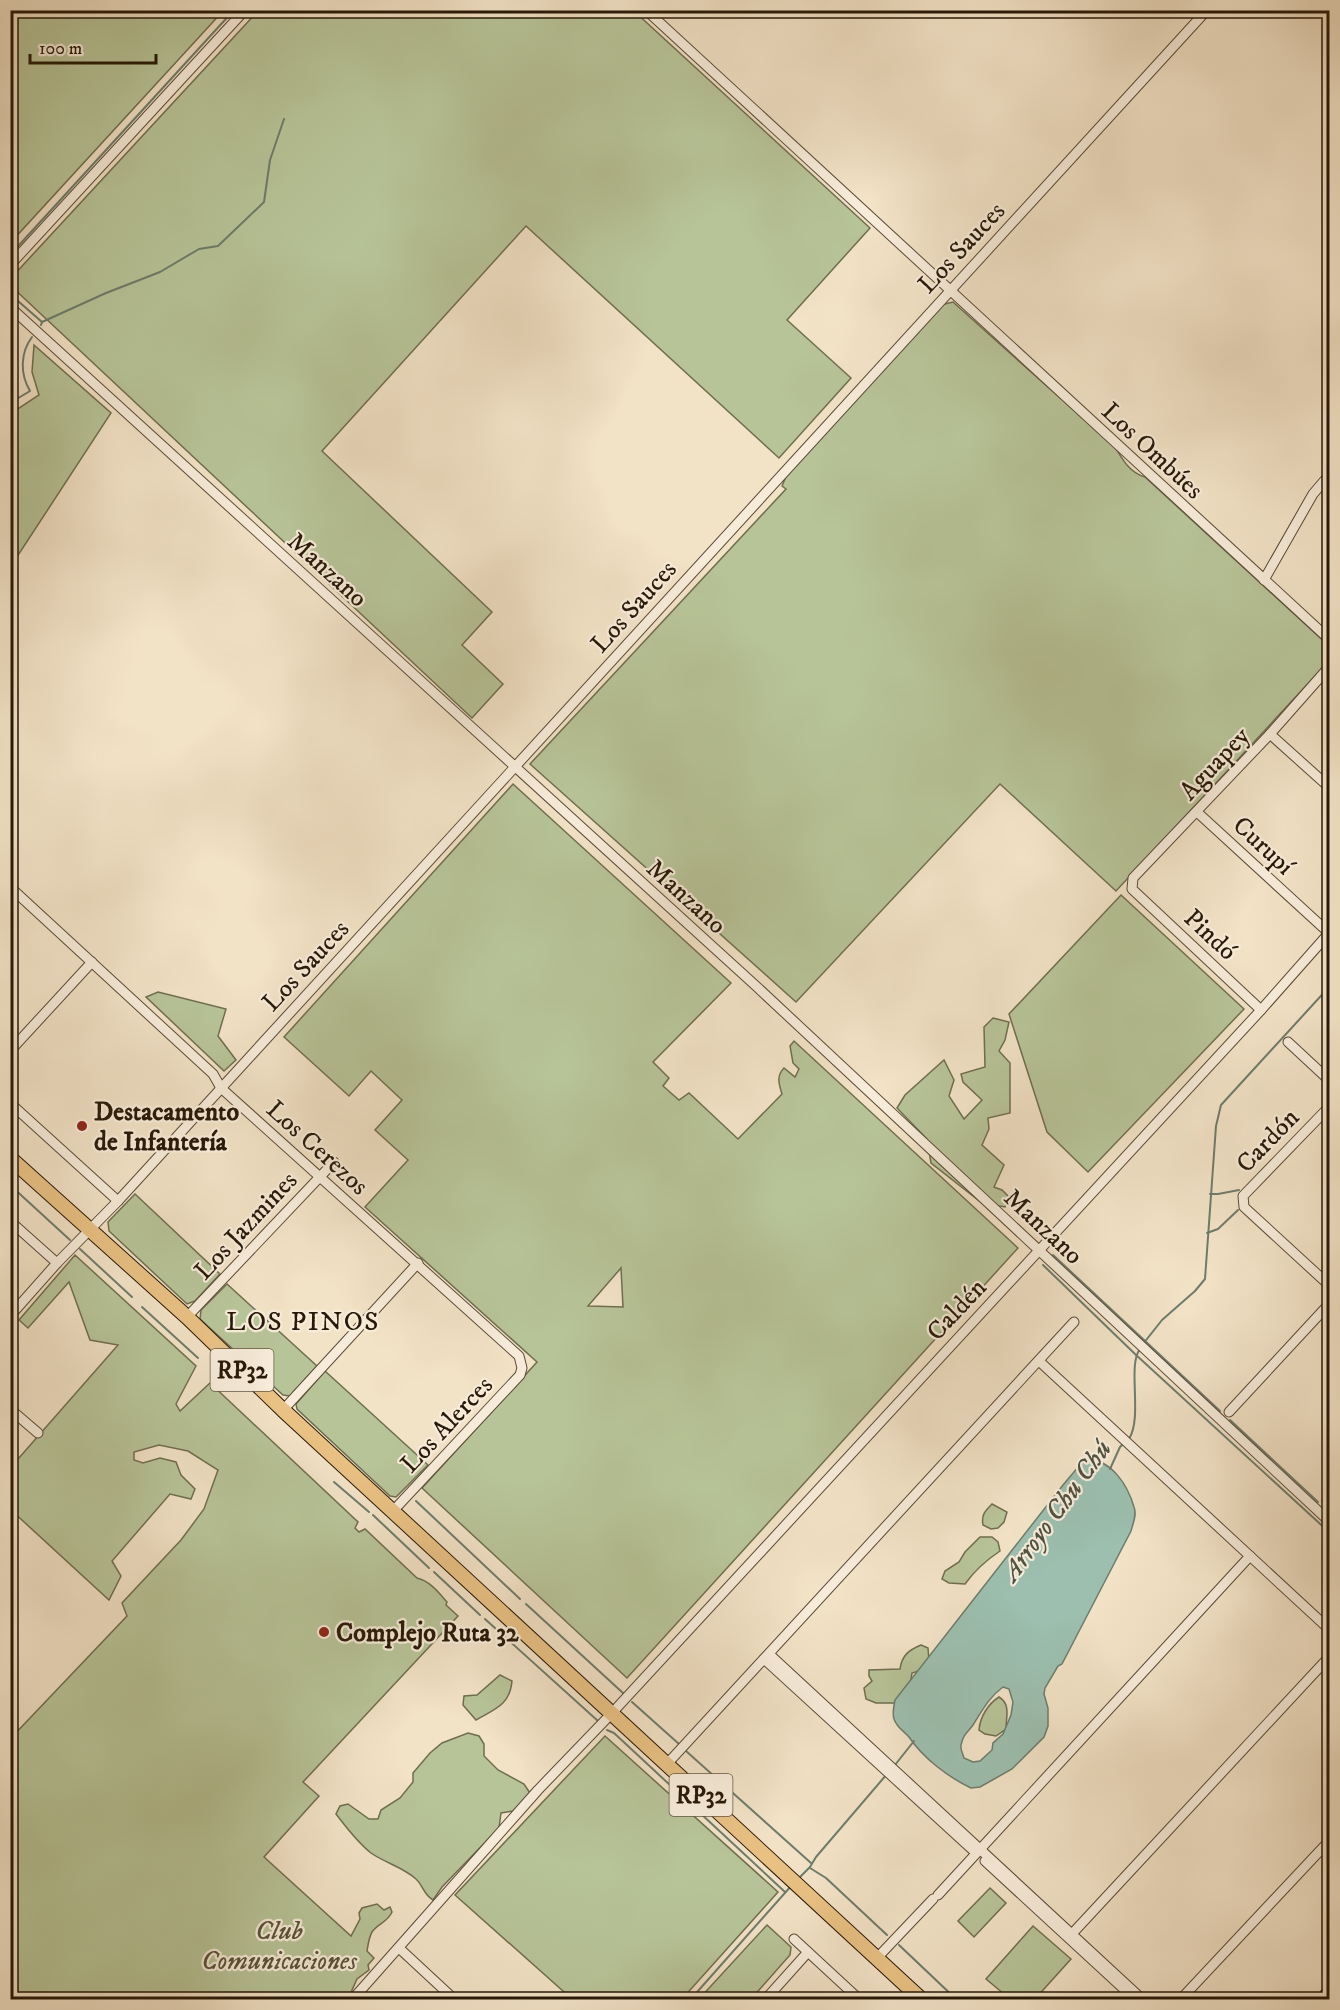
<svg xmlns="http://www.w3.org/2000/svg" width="1340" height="2010" viewBox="0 0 1340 2010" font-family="'IM FELL DW Pica',serif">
	<rect width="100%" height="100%" fill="#f2e2c6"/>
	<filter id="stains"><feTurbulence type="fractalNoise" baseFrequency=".00333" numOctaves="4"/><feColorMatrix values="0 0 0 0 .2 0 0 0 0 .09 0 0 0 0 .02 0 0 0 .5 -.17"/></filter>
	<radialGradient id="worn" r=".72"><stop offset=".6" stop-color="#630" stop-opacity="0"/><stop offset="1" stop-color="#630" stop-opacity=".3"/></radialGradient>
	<g fill="#b7c498" stroke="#6f6e50" stroke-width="1.5" fill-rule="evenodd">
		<path d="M11 10 223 11 11 242 10 11Z"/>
		<path d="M258 11H634L870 228 787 320 851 378 779 458 526 226 322 451 492 612 462 645 503 684 472 718 11 286V278Z"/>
		<path d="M953 302 1115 447C1122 459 1130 473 1145 477L1329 646V661L1116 891 1000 784 796 1002 530 764 786 489 782 486 788 472 941 305Z"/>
		<path d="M34 345 111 413 11 566V416L13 412 39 395 32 372Z"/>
		<path d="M513 784 731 983 653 1062 669 1078 663 1086 679 1100 689 1093 738 1139 782 1094C779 1084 776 1076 784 1068L795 1077 799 1069 793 1063 790 1046 794 1041 1018 1248 627 1678 422 1488 537 1362 365 1207 408 1160 375 1130 402 1100 371 1071 349 1096 284 1037ZM621 1268 623 1307 589 1306H588Z"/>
		<path d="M1121 895 1244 1009 1088 1172 1047 1132 1009 1014Z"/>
		<path d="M158 992 226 1009 218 1036 236 1060 224 1071 146 997Z"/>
		<path d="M993 1018 1009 1022 1005 1040 999 1051 1010 1063V1113L988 1118 989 1129 982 1145 1004 1165 994 1187 1002 1190 1009 1197 1005 1207 982 1203 931 1163 927 1139 897 1108 905 1095 944 1060 954 1080 949 1096 964 1119 982 1100 963 1082 961 1074 985 1067 984 1027Z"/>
		<path d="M135 1194 220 1274 195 1301 187 1304 109 1231 108 1222Z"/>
		<path d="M75 1255 196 1366 176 1404 180 1411 210 1383 358 1522 355 1528 359 1532 365 1529 417 1578C430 1581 439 1593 447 1602L446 1605 458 1616 303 1782 319 1796 264 1857 351 1936 360 1919 359 1913 362 1908 377 1904 384 1910 390 1907 392 1912C387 1923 378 1923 372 1932 369 1937 368 1945 367 1951L374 1958 368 1965 369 1970 357 1979 348 1999H11L10 1739 127 1616 122 1603 181 1540 204 1509 218 1470 188 1451 159 1445 134 1452V1460L143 1463 160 1458 176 1462 181 1475 195 1489 191 1499 170 1494 112 1561 121 1576 109 1600 11 1510V1467L118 1345 90 1340 69 1282 28 1328 19 1320Z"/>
		<path d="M227 1284 317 1366 290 1396 283 1395 200 1319 201 1310Z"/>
		<path d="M325 1371 428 1465 396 1497 390 1496 297 1409 296 1404Z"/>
		<path d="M992 1504 1007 1512 1004 1522 998 1528 991 1529 983 1525C981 1515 985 1511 992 1504Z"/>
		<path d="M980 1537H992L998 1542 1000 1551C985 1561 975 1570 965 1584L949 1583 942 1579 945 1571 959 1562 965 1552Z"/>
		<path d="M921 1645 928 1648 929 1661 925 1669 912 1673 910 1685 899 1703H876L866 1699 864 1688 872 1681 869 1676V1670L900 1669C902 1655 909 1650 921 1645Z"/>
		<path d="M500 1675 512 1681C510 1705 495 1709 476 1720L463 1705 464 1696 477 1695Z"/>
		<path d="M999 1697C1011 1704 1006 1717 1006 1729L996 1736 985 1734 979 1730C980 1717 988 1704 999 1697Z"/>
		<path d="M468 1733 479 1736 484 1744V1756L498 1770 524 1784 530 1793 513 1811 501 1813 499 1828 442 1887 433 1900C422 1893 424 1886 416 1879 403 1867 385 1863 371 1853 357 1842 347 1828 336 1814L340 1806 348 1804 369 1819H378L381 1810 400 1798 413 1782V1773L430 1753 442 1743Z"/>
		<path d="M605 1736 778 1892 682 1999H572L455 1895Z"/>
		<path d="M990 1888 1006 1903 974 1937 958 1921Z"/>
		<path d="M767 1925 791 1947 790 1955 751 1999H699Z"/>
		<path d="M1033 1926 1071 1959 1035 1999H1010L986 1979Z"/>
	</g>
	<path fill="#9cbfaf" stroke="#6d7c6c" stroke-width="1.5" fill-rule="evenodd" d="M1087 1460C1111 1458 1128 1486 1134 1507 1137 1515 1133 1523 1131 1531L1062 1664 1058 1666 1045 1688 1044 1694 1048 1708V1726L1044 1737 1012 1769 980 1787 971 1788C948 1777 923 1758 909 1737 904 1731 897 1728 894 1719 892 1713 894 1706 895 1700L1063 1485 1079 1466ZM1003 1687 1009 1689 1013 1702 1011 1715 1003 1734 993 1743 992 1750 980 1761 973 1762 964 1758C963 1754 960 1749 961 1745 963 1734 968 1732 973 1725 982 1711 989 1697 1003 1687Z"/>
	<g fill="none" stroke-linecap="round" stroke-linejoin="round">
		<g stroke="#6d7c6c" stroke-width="2">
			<path d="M10 255 234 10"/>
			<path d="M10 294 42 322 41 325"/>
			<path d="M42 322 106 293 160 272 199 249 218 246 264 202 270 160 284 119"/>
			<path d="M10 403 30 391C20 374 20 353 32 337"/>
			<path d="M10 1185 70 1240"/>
			<path d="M1210 1194H1218L1239 1190"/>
			<path d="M1207 1233 1218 1229 1238 1210"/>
			<path d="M80 1249 132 1297"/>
			<path d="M1053 1255 1220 1411"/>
			<path d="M1043 1265 1135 1354 1330 1533"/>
			<path d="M142 1307 198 1358"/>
			<path d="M1143 1344 1162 1320 1195 1291 1205 1279 1216 1126 1221 1105 1330 986"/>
			<path d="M1230 1420 1318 1502"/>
			<path d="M1129 1439C1143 1417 1127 1365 1140 1349"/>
			<path d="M1110 1469 1120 1447 1124 1443"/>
			<path d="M334 1482 369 1512"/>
			<path d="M416 1501 520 1599"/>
			<path d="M1328 1511 1330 1513"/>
			<path d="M373 1515 429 1568"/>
			<path d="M434 1572 480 1615"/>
			<path d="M526 1604 623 1693"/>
			<path d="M485 1619 598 1721"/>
			<path d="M632 1702 679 1744"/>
			<path d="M607 1730 614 1733 785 1892"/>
			<path d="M686 1751 811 1863"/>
			<path d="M895 1765 914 1741"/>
			<path d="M810 1868 826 1878 887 1935"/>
			<path d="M798 1879 810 1867 816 1857 887 1774"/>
			<path d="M899 1945 957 2000"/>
			<path d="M690 2000 792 1885"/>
		</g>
		<g stroke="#5a4a37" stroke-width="11">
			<g id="street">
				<path d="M646 10 1330 640"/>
				<path d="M10 265 245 10"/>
				<path d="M10 307 756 986 1330 1522"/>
				<path d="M1264 580 1313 494 1330 474"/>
				<path d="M1270 734 1330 788"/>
				<path d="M1197 812 1329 933"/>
				<path d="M10 887 213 1074 221 1088 519 1356 522 1368 520 1375 393 1511"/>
				<path d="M1261 1010 1132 889 1133 878 1270 734 1330 666"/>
				<path d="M1288 1042 1330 1081"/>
				<path d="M10 1051 92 962"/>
				<path d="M10 1103 118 1201"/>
				<path d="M1330 1106 1243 1196 1244 1207 1330 1286"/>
				<path d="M10 1221 57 1263"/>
				<path d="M10 1316 57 1263 118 1201 1207 10"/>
				<path d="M187 1317 334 1162"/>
				<path d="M1039 1361 1330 1630"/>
				<path d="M10 1409 38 1433"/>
				<path d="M283 1410 418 1263"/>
				<path d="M1229 1412 1330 1303"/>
				<path d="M1327 1501 1330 1499"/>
				<path d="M769 1654 1143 2000"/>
				<path d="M764 1659 975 1852"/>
				<path d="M667 1764 1074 1322"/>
				<path d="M985 1861 1125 1990 1135 1996"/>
				<path d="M938 1895 1250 1556"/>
				<path d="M1070 1936 1330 1656"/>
				<path d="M794 1939 860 2000"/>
				<path d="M399 1948 455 2000"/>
				<path d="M877 1958 933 1899"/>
				<path d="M352 2000 538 1790 612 1713 1261 1010 1330 932"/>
				<path d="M765 2000 808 1952"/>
				<path d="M1180 2000 1330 1840"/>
			</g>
		</g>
		<g stroke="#271807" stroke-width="16">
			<path id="primary" d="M10 1158 187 1317 283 1410 922 2000"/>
		</g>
		<g stroke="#271807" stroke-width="19">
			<path id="highway" d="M1325 2000 1330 1994"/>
		</g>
		<use href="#street" stroke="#f7ecda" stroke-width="9"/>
		<use href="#primary" stroke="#e9c183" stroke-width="14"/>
		<use href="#highway" stroke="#e9c183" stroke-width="16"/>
	</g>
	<g fill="#8f2418" stroke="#f7ecda" stroke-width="2">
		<circle cx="82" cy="1126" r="6"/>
		<circle cx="324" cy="1632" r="6"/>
	</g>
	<g text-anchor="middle" stroke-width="4.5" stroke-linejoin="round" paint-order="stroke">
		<g fill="#f7ecda" stroke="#655846" stroke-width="1.5">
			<rect x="210.5" y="1349" width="63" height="42" rx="4.5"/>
			<rect x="669.5" y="1774" width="63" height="42" rx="4.5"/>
		</g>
		<g font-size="24" font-weight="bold" fill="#271807">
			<text x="242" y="1378">RP32</text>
			<text x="701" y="1803">RP32</text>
		</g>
		<g font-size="26" fill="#271807" stroke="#f7ecda">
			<text transform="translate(961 247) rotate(-47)" y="9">Los Sauces</text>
			<text transform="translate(1153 450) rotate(43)" y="9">Los Ombúes</text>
			<text transform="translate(328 569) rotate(42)" y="9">Manzano</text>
			<text transform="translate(633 606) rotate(-48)" y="9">Los Sauces</text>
			<text transform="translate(1214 763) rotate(-47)" y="9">Aguapey</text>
			<text transform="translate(1264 845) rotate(43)" y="9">Curupí</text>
			<text transform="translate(687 896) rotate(42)" y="9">Manzano</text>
			<text transform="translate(1211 934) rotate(43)" y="9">Pindó</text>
			<text transform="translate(305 965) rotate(-47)" y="9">Los Sauces</text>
			<text transform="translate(1267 1140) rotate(-46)" y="9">Cardón</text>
			<text transform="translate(318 1147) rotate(42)" y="9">Los Cerezos</text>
			<text transform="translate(245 1225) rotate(-47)" y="9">Los Jazmines</text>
			<text transform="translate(1044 1226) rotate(43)" y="9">Manzano</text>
			<text transform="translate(956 1309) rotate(-47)" y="9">Caldén</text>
			<text transform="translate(446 1424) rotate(-47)" y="9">Los Alerces</text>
		</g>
		<g font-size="26" font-weight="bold" fill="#271807" stroke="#f7ecda" text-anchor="start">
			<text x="94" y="1120">Destacamento<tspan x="94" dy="30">de Infantería</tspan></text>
			<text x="336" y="1641">Complejo Ruta 32</text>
		</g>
		<g font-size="26" font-style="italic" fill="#59543a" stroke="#f7ecda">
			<text x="279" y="1939">Club<tspan x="279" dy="30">Comunicaciones</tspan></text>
		</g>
		<g font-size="27" letter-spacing="1.5" fill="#271807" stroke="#f7ecda">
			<text x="303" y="1330">LOS PINOS</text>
		</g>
		<g font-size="27" font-style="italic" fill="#505242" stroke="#f7ecda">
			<text transform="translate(1056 1510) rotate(-54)" y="9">Arroyo Chu Chú</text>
		</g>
	</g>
	<rect width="1340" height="2010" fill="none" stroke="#f2e2c6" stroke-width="36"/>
	<rect x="12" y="12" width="1316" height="1986" fill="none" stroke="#271807" stroke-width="3"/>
	<rect x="18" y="18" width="1304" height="1974" fill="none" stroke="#271807" stroke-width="1.5"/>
	<path d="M30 54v9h126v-9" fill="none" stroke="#271807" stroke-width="3"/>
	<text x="39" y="54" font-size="18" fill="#271807" stroke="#f7ecda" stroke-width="4.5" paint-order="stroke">100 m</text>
	<rect width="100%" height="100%" filter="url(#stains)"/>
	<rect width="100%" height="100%" fill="url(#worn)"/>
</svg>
